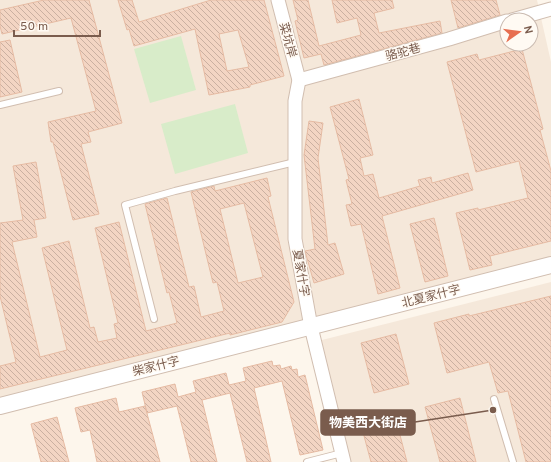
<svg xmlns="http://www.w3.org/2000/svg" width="551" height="462" viewBox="0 0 551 462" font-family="Overpass,'Noto Sans SC',sans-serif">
	<defs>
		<pattern id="building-back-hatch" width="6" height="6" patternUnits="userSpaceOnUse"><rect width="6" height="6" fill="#f3d5c3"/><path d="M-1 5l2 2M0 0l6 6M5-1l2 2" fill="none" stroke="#cab0a1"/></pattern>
	</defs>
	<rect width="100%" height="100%" fill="#fdf6ec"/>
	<g fill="#f5e8da" fill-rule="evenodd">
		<path d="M0 0H537L551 62V262L0 404ZM507 20H531V44H507Z"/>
		<path d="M551 282V462H349L318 341Z"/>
	</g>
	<g fill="#d8ecc9">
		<path d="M181 36 196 90 150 103 134 49Z"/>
		<path d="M235 104 248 153 175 174 161 124Z"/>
	</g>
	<g fill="url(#building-back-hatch)" stroke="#e6bba3" fill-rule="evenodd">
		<path d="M44 0H89L122 123 88 132 91 142 81 144 99 214 73 220 53 142H51L48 122 96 111 71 18 2 34 0 26V10Z"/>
		<path d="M118 0H132L139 22 211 0H264L284 76 250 85V87L209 95 195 29 134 46 129 29 127 30ZM238 30 249 67 227 71 219 34Z"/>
		<path d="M293 0H308L319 46 361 35 357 18 337 23 332 0H392L394 8 374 13 379 33 440 21 442 33 324 65 321 54 304 58 295 21 298 20Z"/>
		<path d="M451 0H496L500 15 458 28Z"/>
		<path d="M10 40 22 92 0 97V42Z"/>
		<path d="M522 49 543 129 540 130 551 171V241L490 256 492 265 470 270 456 213 478 208V210L528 198 519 161 476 172 447 62 477 54 479 60Z"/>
		<path d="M359 99 373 155 360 158 364 176 373 174 379 198 420 186 418 180 431 177 432 183 468 173 473 190 382 216 400 288 378 294 361 224 351 226 346 205 352 204 346 180 349 179 330 107Z"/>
		<path d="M309 121 323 123 318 158 328 245 335 243 344 274 314 283 305 251 315 249 304 155Z"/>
		<path d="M36 162 46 218 34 220 37 237 12 242 40 357 67 350 42 248 69 241 90 328 94 327 98 342 117 338 114 324 118 323 95 228 119 222 146 331 177 323 169 292 167 293 145 204 167 198 189 287 194 286 201 317 224 311 217 282 213 283 191 192 214 186 215 191 267 178 271 196 268 197 294 302 282 322 230 335V333L0 389V366L16 362 0 296V223L23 220 13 166ZM244 203 263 277 238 283 220 209Z"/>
		<path d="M434 218 448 276 425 282 410 224Z"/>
		<path d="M551 296V462H526L508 391 498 393 489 362 447 373 434 323 469 314V316Z"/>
		<path d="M396 334 409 384 374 393 361 343Z"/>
		<path d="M272 361 273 366 280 365 281 369 291 366 292 370 297 369 298 377 305 375 323 450 300 455 282 381 254 388 271 462H247L230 393 202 400 217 462H191L177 406 147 413 142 392 175 384 178 397 196 392 193 381 226 373 229 385 246 381 243 368Z"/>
		<path d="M116 398 119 412 145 406 160 462H97L90 430 81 432 75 408Z"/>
		<path d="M460 398 476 462H440L425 407Z"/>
		<path d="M394 412 407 462H371L360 421Z"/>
		<path d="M57 417 69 462H41L31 424Z"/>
	</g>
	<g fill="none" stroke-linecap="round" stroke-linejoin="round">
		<g stroke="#d1beb0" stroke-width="8">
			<g id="service">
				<path d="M0 105 59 91"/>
				<path d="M154 319 125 205 175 191 295 162"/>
				<path d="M494 399 513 462"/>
				<path d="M307 462 342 453"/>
			</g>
		</g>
		<g stroke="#d1beb0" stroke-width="15">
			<g id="minor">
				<path d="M278 0 299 80 295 101V239L311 327 344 462"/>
				<path d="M512 20 551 9"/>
				<path d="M299 80 449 39 507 21"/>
			</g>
		</g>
		<g stroke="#d1beb0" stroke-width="18">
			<path id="tertiary" d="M0 406 551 265"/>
		</g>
		<use href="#service" stroke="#fff" stroke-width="6"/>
		<use href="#minor" stroke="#fff" stroke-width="13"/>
		<use href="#tertiary" stroke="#fff" stroke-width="16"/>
	</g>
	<g text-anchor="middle" stroke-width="3" stroke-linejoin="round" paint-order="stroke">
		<g font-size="12" fill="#7a5c4d" stroke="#fffaf3">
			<text transform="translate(288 40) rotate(75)" y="4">菜坑岸</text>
			<text transform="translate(403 52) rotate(-15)" y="4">骆驼巷</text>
			<text transform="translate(301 273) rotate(80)" y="4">夏家什字</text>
			<text transform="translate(431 296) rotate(-14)" y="4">北夏家什字</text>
			<text transform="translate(156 366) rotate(-14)" y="4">柴家什字</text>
		</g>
	</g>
	<path fill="none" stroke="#7a5c4d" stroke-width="1.5" d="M493 410L415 422"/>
	<circle fill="#7a5c4d" stroke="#fffaf3" stroke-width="1.5" cx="493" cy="410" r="4"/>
	<rect fill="#7a5c4d" stroke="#7a5c4d" stroke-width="1.5" x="321" y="410" width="94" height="25" rx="4"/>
	<g font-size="13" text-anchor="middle" font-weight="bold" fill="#fff">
		<text x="368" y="427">物美西大街店</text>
	</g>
	<g transform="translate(519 32) rotate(76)"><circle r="19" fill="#fffaf3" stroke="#cabbb1"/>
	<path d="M0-3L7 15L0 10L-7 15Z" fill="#e76f51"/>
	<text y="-6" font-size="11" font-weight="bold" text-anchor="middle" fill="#7a5c4d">N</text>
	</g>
	<path d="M14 30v6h86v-6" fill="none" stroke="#7a5c4d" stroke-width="2"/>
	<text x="20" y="30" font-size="12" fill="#7a5c4d" stroke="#fffaf3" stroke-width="3" paint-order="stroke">50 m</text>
</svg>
